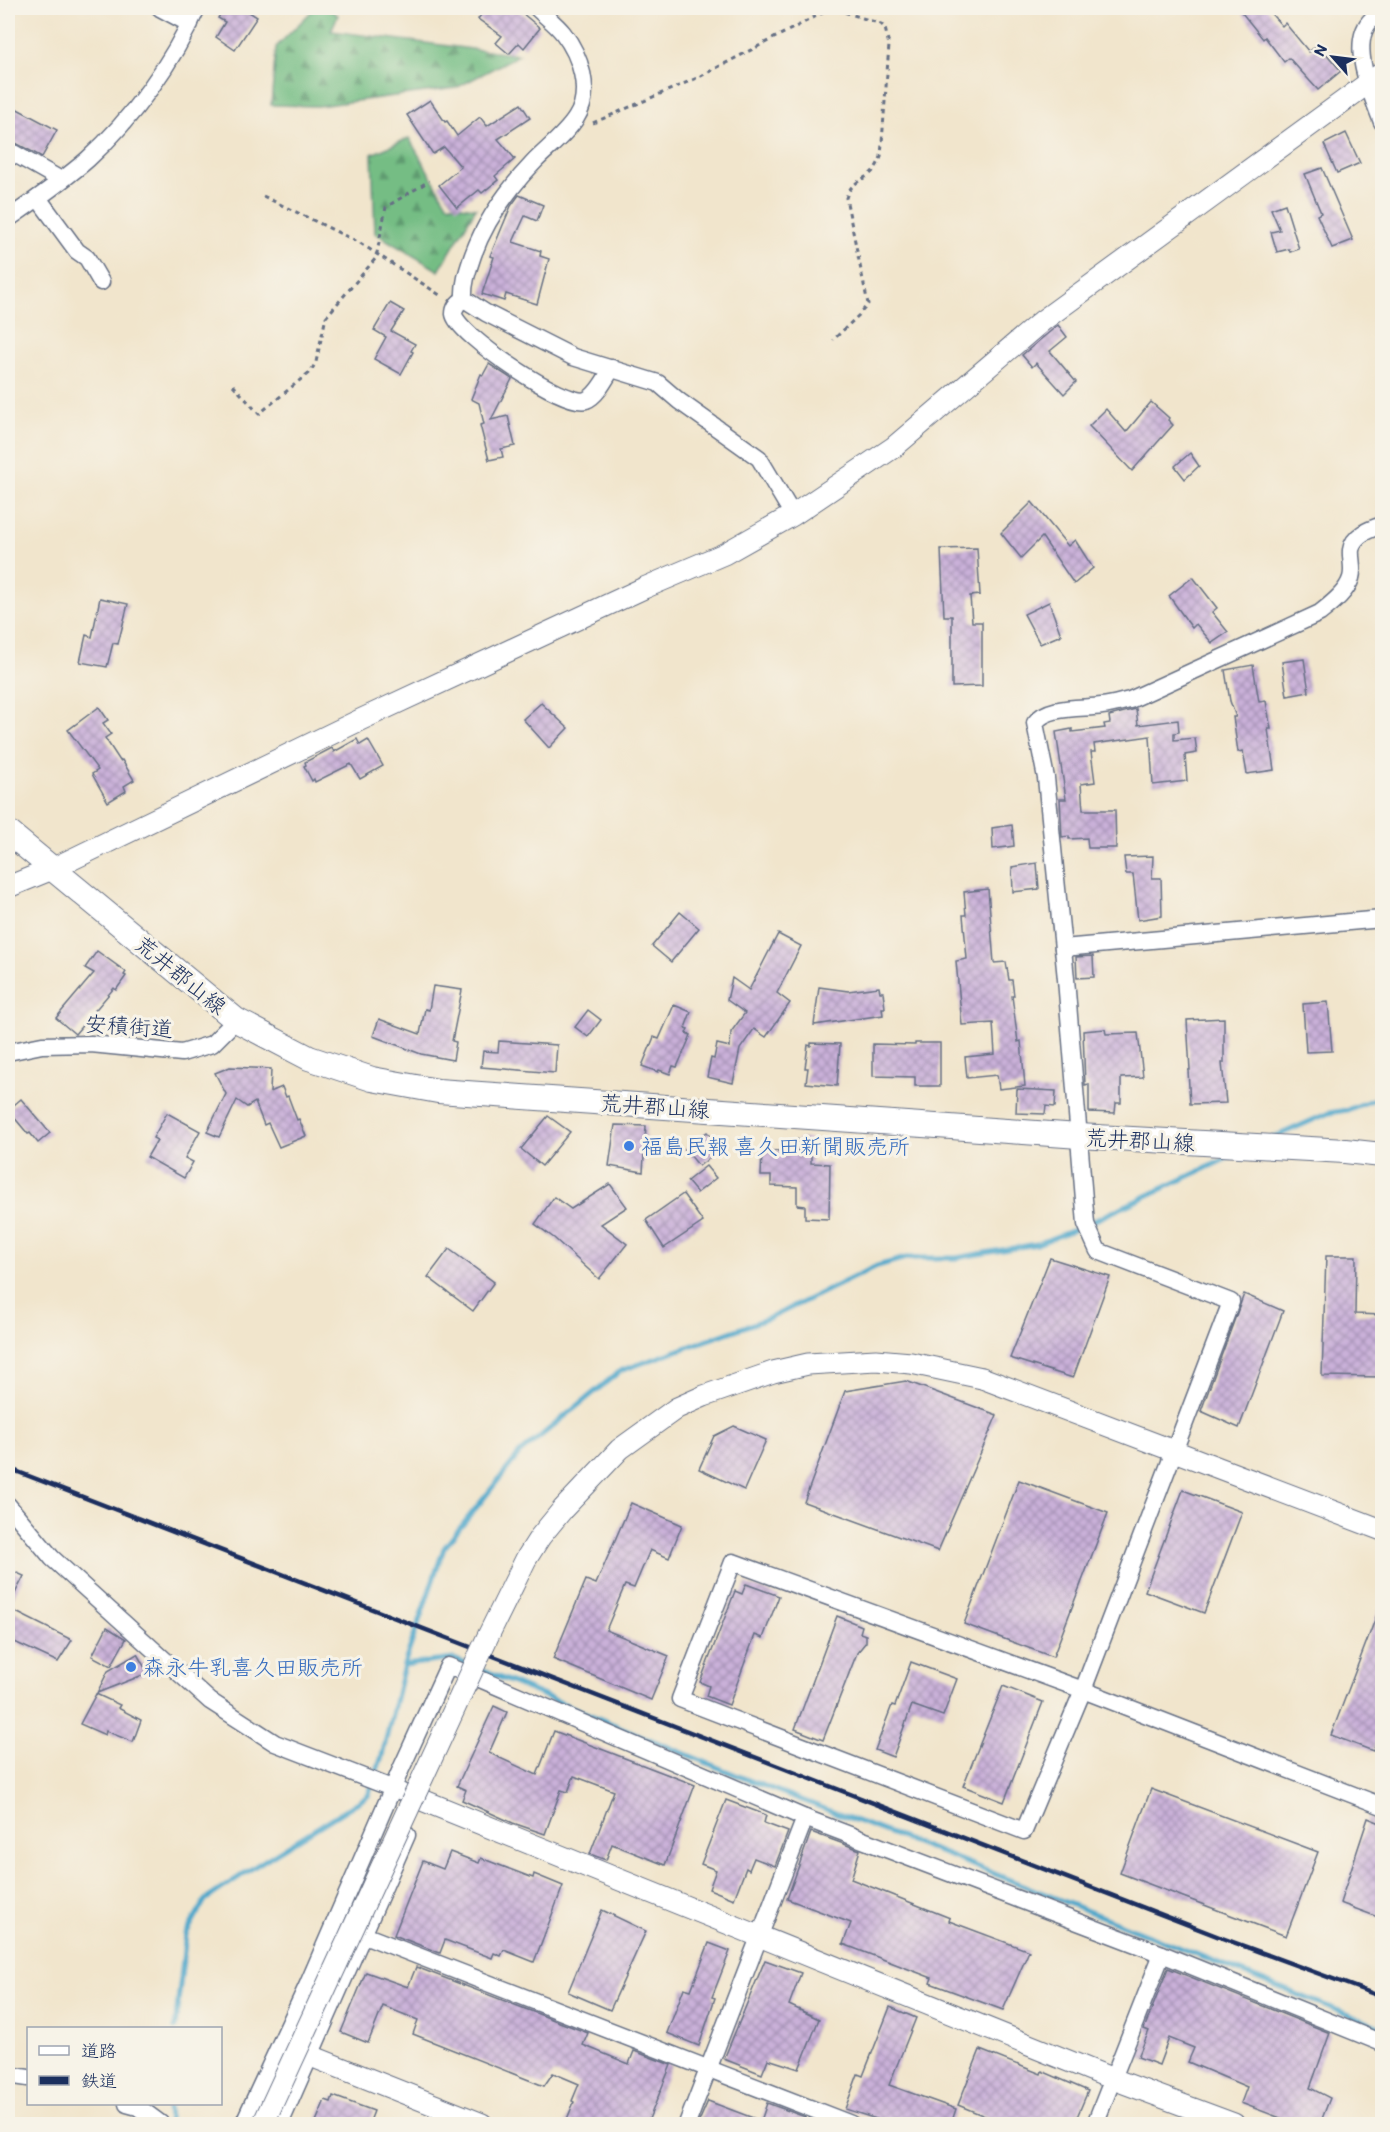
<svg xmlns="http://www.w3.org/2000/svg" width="1390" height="2132" viewBox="0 0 1390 2132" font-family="Itim,'Klee One',sans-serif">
	<defs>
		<pattern id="forest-firs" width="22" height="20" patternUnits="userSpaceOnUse" patternTransform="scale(1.5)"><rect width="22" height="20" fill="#74bd84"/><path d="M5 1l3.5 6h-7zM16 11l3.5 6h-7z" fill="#5e9a6f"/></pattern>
		<pattern id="building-cross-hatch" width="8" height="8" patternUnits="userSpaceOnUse" patternTransform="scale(1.5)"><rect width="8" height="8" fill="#cab1d9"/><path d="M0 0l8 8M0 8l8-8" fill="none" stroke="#a390b3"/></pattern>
	</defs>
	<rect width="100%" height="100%" fill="#f7f3e8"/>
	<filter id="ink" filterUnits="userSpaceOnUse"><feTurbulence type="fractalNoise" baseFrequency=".0167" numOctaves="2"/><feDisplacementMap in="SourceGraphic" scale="12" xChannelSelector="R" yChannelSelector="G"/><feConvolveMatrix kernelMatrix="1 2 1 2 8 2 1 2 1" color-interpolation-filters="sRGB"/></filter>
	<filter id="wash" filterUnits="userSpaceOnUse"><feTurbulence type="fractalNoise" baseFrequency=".008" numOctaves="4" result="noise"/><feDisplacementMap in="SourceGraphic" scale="24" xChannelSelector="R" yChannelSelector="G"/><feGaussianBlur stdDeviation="1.35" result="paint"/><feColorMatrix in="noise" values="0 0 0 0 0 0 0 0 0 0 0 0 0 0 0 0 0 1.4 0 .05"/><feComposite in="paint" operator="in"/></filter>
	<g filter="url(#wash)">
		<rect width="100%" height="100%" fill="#f1e5cc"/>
		<g fill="url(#forest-firs)" stroke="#487671" stroke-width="1.5">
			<path d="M315 8H327L338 15 331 31 519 55 456 88 318 106 271 105 276 47Z"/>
			<path d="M409 138 447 204 476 208 439 271 375 233 372 154Z"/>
		</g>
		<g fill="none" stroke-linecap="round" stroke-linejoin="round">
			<g stroke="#4da7cb" stroke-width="5">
				<path d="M1272 1138 1329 1113 1347 1110 1382 1096"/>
				<path d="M404 1665 454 1659 470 1666"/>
				<path d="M479 1669 746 1779 947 1855 1382 2028"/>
				<path d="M175 2028 186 1934 205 1900 257 1865 368 1796 382 1756 404 1665 444 1548 520 1453 620 1371 772 1317 877 1266 906 1258H956L1037 1244 1076 1229 1236 1154"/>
				<path d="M168 2104 169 2124"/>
			</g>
		</g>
		<g id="blocks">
			<g fill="url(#building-cross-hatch)">
				<path d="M224 8H243L257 17 235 50 216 37 225 22 218 18Z"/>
				<path d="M486 8H516L540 28 524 48 519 43 509 54 496 43 502 36 478 19Z"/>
				<path d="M1238 8H1266L1282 26 1285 23 1309 52 1318 44 1341 71 1318 90 1289 58 1284 62 1265 37 1263 39Z"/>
				<path d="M430 100 445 122 447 121 457 136 480 117 487 126 521 104 530 118 498 139 515 159 495 176 498 180 482 193 479 190 457 208 439 185 461 167 444 147 433 154 407 115Z"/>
				<path d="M8 104 57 130 42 157 8 139Z"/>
				<path d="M1346 133 1360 163 1337 173 1324 144Z"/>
				<path d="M1322 168 1353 240 1332 248 1317 215 1321 213 1305 174Z"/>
				<path d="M519 195 543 205 537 221 525 216 513 242 541 251 540 256 549 259 537 304 506 294 504 301 482 294 494 257 490 256 511 206Z"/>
				<path d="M1285 204 1299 249 1290 252 1289 249 1277 252 1271 232 1280 230 1271 209Z"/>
				<path d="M390 303 404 311 391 331 415 344 411 351 413 352 401 374 374 359 386 337 374 330Z"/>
				<path d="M1058 325 1067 337 1050 351 1076 382 1064 394 1036 363 1032 367 1022 355Z"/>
				<path d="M489 364 512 379 491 420 508 416 515 446 501 449 503 457 489 460 480 425 484 424 479 403 471 399 481 374 483 375Z"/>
				<path d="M1151 402 1169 418 1168 420 1173 425 1132 471 1089 426 1106 409 1126 432Z"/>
				<path d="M1190 453 1199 466 1185 479 1175 466Z"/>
				<path d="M1032 502 1068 546 1075 540 1093 568 1074 584 1042 537 1021 558 1001 533Z"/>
				<path d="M977 548 980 595 970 596 972 622H982V686L952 687V616H944L941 549Z"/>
				<path d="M1193 577 1217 608 1212 612 1228 632 1212 643 1196 624 1192 628 1169 596Z"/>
				<path d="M100 598 128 604 118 644 113 643 107 667 80 662 86 635 92 637Z"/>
				<path d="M1049 602 1061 635 1040 644 1024 614Z"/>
				<path d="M1304 659 1309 692 1287 696 1282 662Z"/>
				<path d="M1253 665 1259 702 1266 701 1271 729H1268L1274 770 1247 774 1243 751 1238 752 1233 717H1236L1230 701 1225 670Z"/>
				<path d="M541 703 568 728 549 748 523 719Z"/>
				<path d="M99 707 108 720 103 723 111 734 105 738 120 761 122 760 134 780 124 786 126 791 108 802 92 774 98 770 68 730Z"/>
				<path d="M1136 709 1138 725 1178 720 1179 732 1174 733V740L1195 738 1197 753 1185 755 1187 781 1153 785 1150 736 1094 744 1095 752H1091L1095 782 1081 784 1083 810H1115L1116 848H1088L1087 838 1069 839V836L1062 837 1060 799H1066L1056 732 1072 729V732L1105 728 1104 724 1110 723 1109 716Z"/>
				<path d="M357 739 360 745 368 740 383 766 360 779 351 764 315 782 314 779 312 781 304 766 306 765 305 762 332 748 334 752Z"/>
				<path d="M1012 825 1014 846 993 849 992 828Z"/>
				<path d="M1153 856 1152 878H1161L1162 916 1138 920 1133 874H1126L1124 857Z"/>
				<path d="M1037 863 1039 889 1013 892 1012 867Z"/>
				<path d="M988 889 994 963 1006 962 1009 980H1012L1014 996H1012L1018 1042 1021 1041 1025 1086 999 1089 997 1075 967 1078 965 1057 995 1054 993 1023 962 1025 956 961 967 959 963 915H966L964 892Z"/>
				<path d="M680 912 699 928 671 962 652 946Z"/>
				<path d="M778 934 801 946 777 993 790 1003 766 1037 754 1029 740 1049 733 1083 707 1077 711 1058 714 1059 717 1044 730 1047 731 1032 745 1013 727 1000 732 978 749 990Z"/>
				<path d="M97 951 126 972 124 975 126 976 116 990 114 988 75 1034 56 1018 94 973 85 968Z"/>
				<path d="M1093 956 1094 977 1077 978 1076 957Z"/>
				<path d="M433 986 462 990 452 1041 456 1042 453 1060 421 1054 373 1036 379 1019 420 1034 425 1009 429 1010Z"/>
				<path d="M819 987 848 991 879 987 880 992H883L885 1008H882L883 1015 814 1025Z"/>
				<path d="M1328 1002 1332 1051 1306 1052 1303 1004Z"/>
				<path d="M674 1005 691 1012 685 1028 688 1029 686 1033 691 1035 677 1067 673 1066 670 1074 659 1070 658 1072 642 1066 654 1037 659 1039Z"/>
				<path d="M588 1010 601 1020 588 1037 575 1027Z"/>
				<path d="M1224 1018V1063H1222L1226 1103 1190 1104 1188 1070H1190L1187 1020Z"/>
				<path d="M1105 1029 1106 1034 1138 1033 1143 1077 1121 1078V1103H1116L1115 1113 1089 1112V1084L1085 1085 1083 1031Z"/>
				<path d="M499 1041 557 1045 555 1073 481 1067 483 1051 498 1052Z"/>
				<path d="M811 1043 840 1044 837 1086 806 1083 808 1068H805L808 1045 811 1046Z"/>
				<path d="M915 1043H940V1086H915V1077L873 1076V1044L915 1045Z"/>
				<path d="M230 1067 271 1069 270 1092 282 1087 286 1097 288 1096 297 1120 299 1119 306 1136 279 1147 268 1123 264 1125 255 1102 247 1107 237 1100 219 1137 207 1132 226 1094 215 1073Z"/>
				<path d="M1017 1089 1056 1091 1055 1107 1046 1106 1045 1114 1016 1113Z"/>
				<path d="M21 1099 50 1133 38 1143 30 1133 28 1134 8 1110Z"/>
				<path d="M167 1113 200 1131 185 1158 193 1162 184 1178 147 1157 157 1140 153 1138Z"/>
				<path d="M548 1116 570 1132 542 1166 521 1149Z"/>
				<path d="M615 1125 646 1126 643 1172 609 1166Z"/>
				<path d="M707 1132 722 1148 699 1166 685 1149Z"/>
				<path d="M798 1139H811V1163L830 1164 829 1219 805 1218V1206L797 1205V1187L771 1186V1176H761L762 1150 798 1152Z"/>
				<path d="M706 1166 716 1178 697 1193 687 1181Z"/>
				<path d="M610 1184 627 1207 601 1224 627 1244 599 1279 554 1238 535 1224 554 1197 571 1209Z"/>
				<path d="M683 1194 703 1222 664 1248 646 1220Z"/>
				<path d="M449 1249 494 1282 473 1311 428 1277Z"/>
				<path d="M1326 1256H1356L1355 1314 1383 1315V1377L1322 1376Z"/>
				<path d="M1050 1258 1110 1277 1073 1378 1010 1358Z"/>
				<path d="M1244 1294 1283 1311 1239 1428 1201 1411Z"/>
				<path d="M906 1381 997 1415 938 1551 804 1502 845 1391Z"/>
				<path d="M734 1426 766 1440 744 1490 699 1469 714 1436Z"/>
				<path d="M1019 1480 1108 1513 1053 1657 964 1624Z"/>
				<path d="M1183 1490 1242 1512 1204 1613 1145 1591Z"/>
				<path d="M631 1503 682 1525 669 1558 650 1550 634 1588 625 1585 606 1630 669 1656 651 1700 553 1659 586 1580 596 1584Z"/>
				<path d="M8 1569 24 1576 8 1607Z"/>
				<path d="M746 1584 779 1596 763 1638 755 1635 729 1705 706 1696 709 1686 700 1682 735 1591 742 1594Z"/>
				<path d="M1381 1604 1383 1726 1373 1751 1331 1735Z"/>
				<path d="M8 1608 72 1640 58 1662 8 1639Z"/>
				<path d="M837 1616 862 1626 860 1633 866 1635V1642L857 1653 823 1740 795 1729Z"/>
				<path d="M107 1627 126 1639 111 1666 92 1656Z"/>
				<path d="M137 1654 148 1673 97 1693 108 1671Z"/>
				<path d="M911 1662 957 1679 943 1716 912 1705 893 1757 875 1750 892 1705 895 1706Z"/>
				<path d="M1003 1686 1043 1702 1004 1802 963 1786Z"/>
				<path d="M96 1694 120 1705 118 1708 141 1720 133 1742 106 1731 105 1735 80 1724Z"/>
				<path d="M494 1706 507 1712 489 1753 537 1775 554 1731 695 1785 665 1865 612 1844 606 1860 590 1854 614 1791 574 1776 568 1792 561 1790 545 1834 513 1823 462 1800 466 1790 457 1786Z"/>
				<path d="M1151 1789 1318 1852 1286 1936 1120 1873Z"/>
				<path d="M726 1800 766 1815 764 1823 788 1832 775 1866 754 1858 749 1870 746 1868 734 1899 709 1889 716 1870 701 1864Z"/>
				<path d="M1368 1818 1383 1824V1919L1340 1903Z"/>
				<path d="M811 1832 860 1850 851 1879 950 1918 949 1921 1029 1951 1003 2010 930 1983 932 1978 843 1944 851 1923 787 1899Z"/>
				<path d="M450 1852 479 1863 481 1858 533 1878 534 1874 563 1886 534 1962 504 1950 501 1956 494 1953 492 1958 445 1940 440 1953 394 1935 423 1861 443 1869Z"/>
				<path d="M602 1910 646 1931 610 2010 568 1992Z"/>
				<path d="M709 1943 730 1951 712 1997 715 1998 699 2046 667 2033 684 1988 691 1990Z"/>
				<path d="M765 1960 801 1973 789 2005 819 2019 799 2069 768 2059 762 2074 724 2059Z"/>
				<path d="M416 1967 588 2033 583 2045 629 2064 634 2051 671 2065 647 2124H565L574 2102 572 2101 579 2084 553 2073 544 2086 413 2034 418 2020 383 2006 368 2043 341 2032 366 1972 408 1987Z"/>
				<path d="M1168 1968 1330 2033 1310 2088 1330 2098 1320 2124H1296L1241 2103 1247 2087 1188 2062 1194 2048 1169 2038 1159 2065 1138 2057 1149 2031 1144 2029Z"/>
				<path d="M890 2007 916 2018 889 2085 956 2109 951 2124H892L845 2109 858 2074 863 2076Z"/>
				<path d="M980 2050 1041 2074 1042 2071 1088 2091 1074 2124H1004L958 2105Z"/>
				<path d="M333 2096 374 2111 369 2124H315L325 2100 331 2102Z"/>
				<path d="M708 2101 761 2121 767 2103 805 2117 802 2124H698Z"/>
			</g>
		</g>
	</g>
	<g filter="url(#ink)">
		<use href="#blocks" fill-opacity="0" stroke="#666f84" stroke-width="1.5"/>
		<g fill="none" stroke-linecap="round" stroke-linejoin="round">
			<g stroke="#666f84" stroke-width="19">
				<g id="minor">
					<path d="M160 8 190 24"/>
					<path d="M537 8C545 16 556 24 563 33 580 55 593 92 576 118 566 134 549 147 535 161 509 188 486 219 473 255 468 270 463 283 464 299L486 313 573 357 658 383 679 401 759 458 793 515"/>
					<path d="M1382 10C1377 15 1369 20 1366 27 1352 53 1373 97 1382 122"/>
					<path d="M8 150 61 180"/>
					<path d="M38 198 77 251 87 258 101 282"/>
					<path d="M8 219C35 200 63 181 88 159 132 119 173 62 197 8"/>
					<path d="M464 299C459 302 454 307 454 314 456 334 566 408 586 400 597 396 606 378 612 368"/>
					<path d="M1382 525C1370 529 1353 535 1351 550 1350 559 1354 568 1351 578 1347 592 1331 604 1320 613L1130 700C1121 702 1112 705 1102 706 1082 709 1047 705 1035 723L1046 778 1066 979 1086 1224 1098 1251 1231 1302 1083 1690 1024 1831 680 1699 733 1562 1083 1690 1382 1806"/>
					<path d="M1063 948 1382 919"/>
					<path d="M8 1052 42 1045 91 1044 182 1053 212 1044 236 1020"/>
					<path d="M8 1505 52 1558 210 1701 275 1743 402 1792"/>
					<path d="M473 1676 805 1818 1162 1954 1382 2043"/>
					<path d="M364 1935 851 2124"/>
					<path d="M8 2075 28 2078"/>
					<path d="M127 2104 138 2107 161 2124"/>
					<path d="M243 2124 308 1984 401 1769 448 1666 473 1676 470 1684"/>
					<path d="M280 2124 407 1835"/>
					<path d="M687 2124 805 1818"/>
					<path d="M1095 2124 1162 1954"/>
				</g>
			</g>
			<g stroke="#666f84" stroke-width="23">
				<g id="tertiary">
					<path d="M8 887 52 869 360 720 644 588 724 554 793 515 894 447 1042 321 1382 73"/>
					<path d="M982 1378 1382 1530"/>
					<path d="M422 1800 1113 2079 1234 2124"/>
					<path d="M311 2056 482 2124"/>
				</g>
			</g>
			<g stroke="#666f84" stroke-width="26">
				<path id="secondary" d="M8 832 236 1020 309 1058 372 1079 438 1091 1079 1136 1345 1151 1382 1155"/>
			</g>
			<g stroke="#666f84" stroke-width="3" stroke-dasharray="4.5 4.5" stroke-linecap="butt">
				<path d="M593 123 697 78 832 8 881 24 885 28 889 45 881 157C878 164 875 170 870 174 859 182 850 184 846 198L868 304 859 315 833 340"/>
				<path d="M263 196 360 243 443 297"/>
				<path d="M233 385 259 414 311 371 316 362 326 317 376 258 386 207 429 181"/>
			</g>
			<use href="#minor" stroke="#fff" stroke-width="16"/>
			<use href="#tertiary" stroke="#fff" stroke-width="21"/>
			<use href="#secondary" stroke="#fff" stroke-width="24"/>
			<path stroke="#1b2f5e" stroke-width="4.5" d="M8 1468 1222 1938 1382 1997"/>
			<g stroke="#666f84" stroke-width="23" stroke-linecap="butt">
				<path id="tertiary-bridge" d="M263 2124 488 1636 526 1559 540 1537 563 1509 620 1449 677 1408 704 1396 773 1372 808 1364 876 1360 911 1363 982 1378"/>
			</g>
			<use href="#tertiary-bridge" stroke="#fff" stroke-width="21"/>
		</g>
	</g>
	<g fill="#3f7fe0" stroke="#f7f3e8" stroke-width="2">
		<circle cx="629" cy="1146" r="6"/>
		<circle cx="131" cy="1667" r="6"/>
	</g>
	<g text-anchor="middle" stroke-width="6" stroke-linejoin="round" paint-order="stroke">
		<g font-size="22" fill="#1b2f5e" stroke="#f7f3e8">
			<text transform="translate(181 975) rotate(39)" y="8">荒井郡山線</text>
			<text transform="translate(129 1026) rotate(4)" y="8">安積街道</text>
			<text transform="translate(655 1106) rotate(4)" y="8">荒井郡山線</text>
			<text transform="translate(1140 1140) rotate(3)" y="8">荒井郡山線</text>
		</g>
		<g font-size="22" fill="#366cbe" stroke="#f7f3e8" text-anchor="start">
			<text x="641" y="1154">福島民報 喜久田新聞販売所</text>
			<text x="143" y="1675">森永牛乳喜久田販売所</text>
		</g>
	</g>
	<rect width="1390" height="2132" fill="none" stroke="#f7f3e8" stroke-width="30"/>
	<rect x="27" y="2027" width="195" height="78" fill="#f7f3e8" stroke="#9fa5b1" stroke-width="1.5"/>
	<rect x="39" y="2046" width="30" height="9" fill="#ffffff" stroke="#9fa5b1" stroke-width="1.5"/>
	<text x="81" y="2057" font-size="18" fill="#1b2f5e">道路</text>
	<rect x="39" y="2076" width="30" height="9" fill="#1b2f5e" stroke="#9fa5b1" stroke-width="1.5"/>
	<text x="81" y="2087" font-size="18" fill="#1b2f5e">鉄道</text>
	<g transform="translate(1333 57) rotate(298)" stroke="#f7f3e8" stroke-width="4.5" paint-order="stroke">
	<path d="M0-4.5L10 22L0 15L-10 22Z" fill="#1b2f5e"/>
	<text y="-9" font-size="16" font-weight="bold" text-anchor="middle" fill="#1b2f5e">N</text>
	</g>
</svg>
